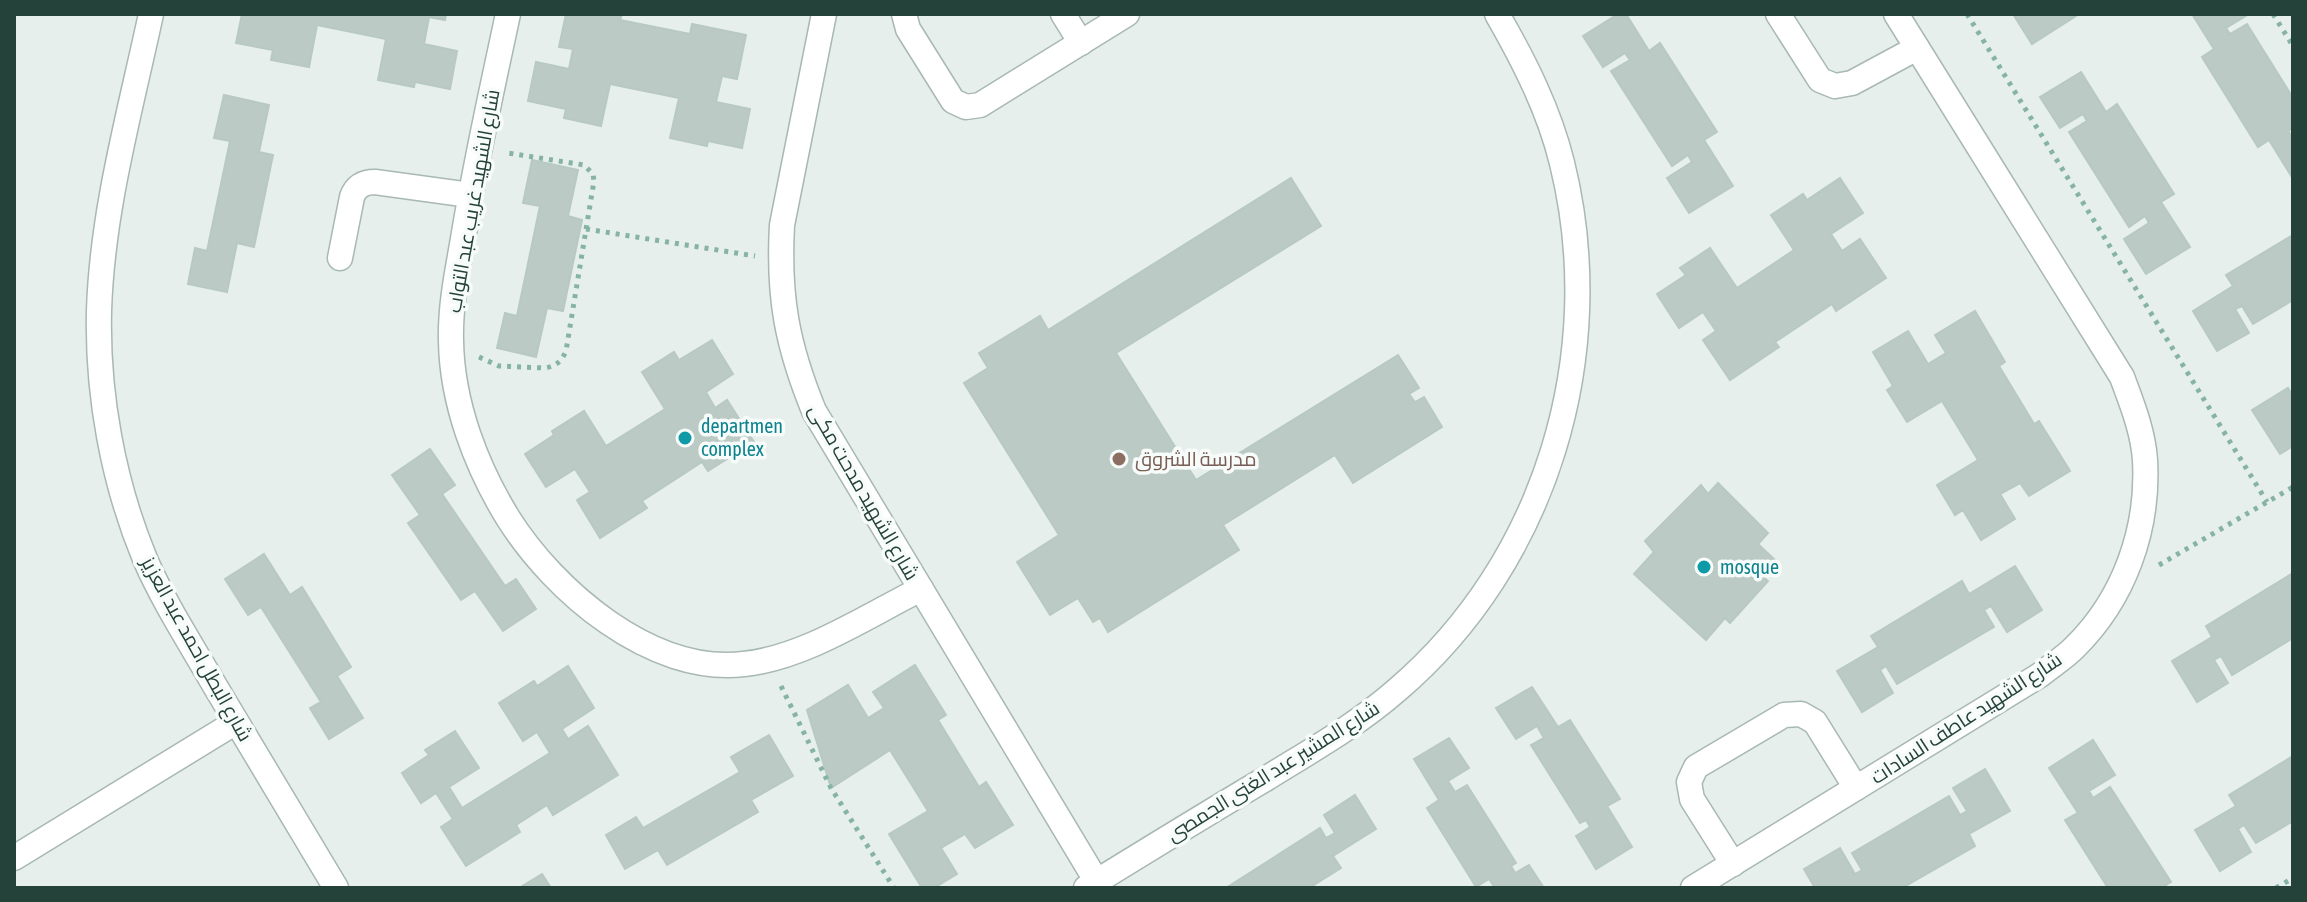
<svg xmlns="http://www.w3.org/2000/svg" width="2307" height="902" viewBox="0 0 2307 902" font-family="'Asap Condensed',Cairo,sans-serif">
	<rect width="100%" height="100%" fill="#e6efeb"/>
	<g fill="#bbcac4" stroke="#b8c9c2" stroke-width="2">
		<path d="M242 14H446L445 20 429 17 424 44 457 51 450 89 415 82 414 87 378 80 386 39 317 25 309 67 271 60 273 50 236 43Z"/>
		<path d="M566 14H622L620 20 690 34 692 24 746 35 737 79 722 76 716 102 750 109 742 148 708 141 707 146 670 138 679 98 610 84 601 126 564 118 566 109 528 101 536 62 569 69 573 49 559 47Z"/>
		<path d="M1618 14H1626L1649 51 1660 43 1717 132 1704 140 1733 186 1689 213 1667 178 1692 162 1688 155 1672 166 1611 71 1630 60 1625 53 1603 67 1583 36Z"/>
		<path d="M2013 14H2079L2032 44Z"/>
		<path d="M2192 14H2249L2226 28 2230 34 2247 24 2293 98V128L2288 131 2293 138V179L2269 140 2258 147 2202 57 2214 49Z"/>
		<path d="M2081 72 2106 112 2117 104 2174 194 2161 202 2190 247 2146 274 2124 239 2149 223 2145 216 2129 227 2069 132 2087 121 2083 114 2060 128 2040 97Z"/>
		<path d="M224 95 269 105 259 152 273 155 254 247 237 243 227 292 188 284 195 248 207 251 230 141 214 138Z"/>
		<path d="M532 160 578 170 568 216 582 220 563 311 547 308 536 357 497 348 505 313 517 316 540 206 523 203Z"/>
		<path d="M1291 178 1321 226 1116 353 1196 480 1398 355 1419 388 1409 394 1415 402 1424 397 1442 427 1353 483 1335 455 1223 525 1239 550 1108 632 1100 618 1093 622 1078 598 1050 615 1017 562 1059 535 964 383 988 368 979 353 1040 316 1048 330Z"/>
		<path d="M1840 178 1863 213 1831 234 1842 251 1860 239 1886 278 1836 311 1832 304 1775 342 1779 347 1730 380 1703 340 1716 331 1703 312 1679 328 1657 294 1686 275 1680 268 1710 248 1737 288 1794 250 1771 215 1803 194 1807 200Z"/>
		<path d="M2293 235V300L2253 324 2242 306 2235 309 2249 333 2217 351 2193 311 2233 286 2226 275Z"/>
		<path d="M1975 311 2005 362 1999 366 2034 424 2039 421 2070 471 2029 496 2020 483 2000 494 2015 519 1981 540 1963 510 1955 515 1937 485 1978 460 1942 401 1907 422 1887 390 1893 386 1873 352 1908 331 1928 364 1946 353 1935 335Z"/>
		<path d="M712 340 733 374 706 392 715 408 727 400 754 442 708 471 702 462 642 501 647 508 600 538 577 500 590 492 575 469 546 487 525 454 554 435 552 431 584 411 606 446 665 409 642 372 674 352 679 360Z"/>
		<path d="M2288 388 2293 397V446L2280 454 2252 410Z"/>
		<path d="M430 449 455 485 442 494 505 586 516 579 536 609 503 631 475 591 461 600 408 523 420 515 392 475Z"/>
		<path d="M1718 483 1768 533 1758 544 1775 560 1761 575 1768 581 1730 623 1725 618 1706 640 1634 574 1654 552 1645 541 1701 485 1708 494Z"/>
		<path d="M264 554 290 595 302 587 351 667 337 676 363 718 329 739 310 708 321 702 261 607 248 615 225 579Z"/>
		<path d="M2015 566 2042 610 2007 632 1991 606 1984 610 1994 627 1897 684 1886 666 1880 670 1893 693 1862 712 1837 671 1878 647 1871 636 1962 581 1969 594Z"/>
		<path d="M2293 573V638L2232 675 2221 656 2214 660 2228 683 2197 702 2172 661 2212 637 2206 626Z"/>
		<path d="M915 665 946 715 938 720 979 787 986 782 1013 825 975 848 965 834 941 848 957 874 934 888H922L889 834 928 811 890 750 831 788 807 710 848 685 868 718 884 708 873 692Z"/>
		<path d="M568 666 594 708 562 729 568 739 588 726 618 775 553 815 547 805 516 825 520 832 466 866 441 827 453 819 436 793 421 803 402 773 429 755 425 750 455 731 479 768 449 787 462 808 550 753 537 732 523 741 499 703 534 681 537 686Z"/>
		<path d="M1532 687 1558 727 1570 720 1620 799 1607 806 1632 847 1596 869 1576 836 1590 827 1586 820 1580 823 1531 745 1544 738 1537 726 1516 739 1496 708Z"/>
		<path d="M769 735 793 776 751 800 758 812 667 865 658 850 625 869 606 835 636 817 643 828 740 772 731 757Z"/>
		<path d="M1449 738 1469 768 1448 781 1455 792 1467 785 1516 863 1511 866 1515 873 1529 865 1544 888H1495L1489 879 1476 887 1427 808 1439 800 1414 759Z"/>
		<path d="M2093 740 2115 775 2089 791 2093 798 2110 787 2171 882 2161 888H2108L2065 820 2078 813 2049 768Z"/>
		<path d="M2293 756V821L2256 843 2244 825 2238 829 2251 852 2220 871 2195 830 2236 806 2229 795Z"/>
		<path d="M1985 769 2010 811 1969 834 1975 846 1902 888H1815L1804 869 1840 848 1855 874 1862 870 1852 853 1949 796 1960 815 1967 811 1953 788Z"/>
		<path d="M1355 795 1376 829 1333 856 1341 868 1309 888H1226L1320 828 1326 838 1335 833 1324 815Z"/>
		<path d="M542 874 551 888H519Z"/>
	</g>
	<g fill="none" stroke-linecap="round" stroke-linejoin="round">
		<g stroke="#a8b8b2" stroke-width="27">
			<g id="minor">
				<path d="M151 14C130 112 102 211 99 311 97 394 113 482 145 559 164 603 191 644 215 686 255 753 296 821 336 888"/>
				<path d="M508 14C492 89 475 164 463 239 457 273 450 307 451 341 452 403 476 466 508 518 554 591 651 675 744 664 804 658 867 616 921 589"/>
				<path d="M824 14 782 225C778 297 787 345 814 411L1097 882"/>
				<path d="M904 14 908 29 953 101 966 107 980 105 1127 14"/>
				<path d="M1063 14 1081 43"/>
				<path d="M1778 14 1820 80 1835 86 1852 83 1917 48"/>
				<path d="M340 258 352 197C356 186 364 182 375 182L470 195"/>
				<path d="M14 858 236 722"/>
				<path d="M1733 864 1692 799 1689 782 1696 767 1784 715 1801 714 1815 722 1856 788"/>
				<path d="M1086 888C1146 851 1206 814 1267 778 1312 750 1357 725 1397 690 1547 562 1609 353 1562 163 1549 110 1524 61 1497 14"/>
				<path d="M1693 888 2040 675C2051 666 2064 658 2074 648 2124 599 2149 530 2145 460 2143 431 2132 404 2122 377L1896 14"/>
			</g>
		</g>
		<g stroke="#86b3a5" stroke-width="5" stroke-dasharray="4 6" stroke-linecap="butt">
			<path d="M1967 14 2267 502"/>
			<path d="M2273 14 2293 46"/>
			<path d="M586 229 755 256"/>
			<path d="M479 357 499 366 545 368C556 366 561 362 566 351L594 181 593 174 584 165 508 153"/>
			<path d="M2159 565 2293 487"/>
			<path d="M781 686 831 788 894 888"/>
			<path d="M2276 888 2293 878"/>
		</g>
		<use href="#minor" stroke="#fff" stroke-width="24"/>
	</g>
	<g fill="#0f9aa8" stroke="#f7fbf9" stroke-width="3">
		<circle cx="685" cy="438" r="8"/>
		<circle cx="1704" cy="567" r="8"/>
	</g>
	<circle fill="#8d6e63" stroke="#f7fbf9" stroke-width="3" cx="1119" cy="459" r="8"/>
	<g text-anchor="middle" stroke-width="7" stroke-linejoin="round" paint-order="stroke">
		<g font-size="20" fill="#24423a" stroke="#f7fbf9">
			<text transform="translate(473 201) rotate(-80)" y="7">شارع الشهيد غريب عبد التواب</text>
			<text transform="translate(864 492) rotate(60)" y="7">شارع الشهيد مدحت مكى</text>
			<text transform="translate(197 649) rotate(61)" y="7">شارع البطل احمد عبد العزيز</text>
			<text transform="translate(1966 718) rotate(-33)" y="7">شارع الشهيد عاطف السادات</text>
			<text transform="translate(1273 771) rotate(-32)" y="7">شارع المشير عبد الغنى الجمصى</text>
		</g>
		<g font-size="20" fill="#0d838f" stroke="#f7fbf9" text-anchor="start">
			<text x="701" y="433">departmen<tspan x="701" dy="23">complex</tspan></text>
			<text x="1720" y="574">mosque</text>
		</g>
		<g font-size="20" fill="#785e54" stroke="#f7fbf9" text-anchor="start">
			<text x="1135" y="466">مدرسة الشروق</text>
		</g>
	</g>
	<rect width="2307" height="902" fill="none" stroke="#24423a" stroke-width="32"/>
</svg>
